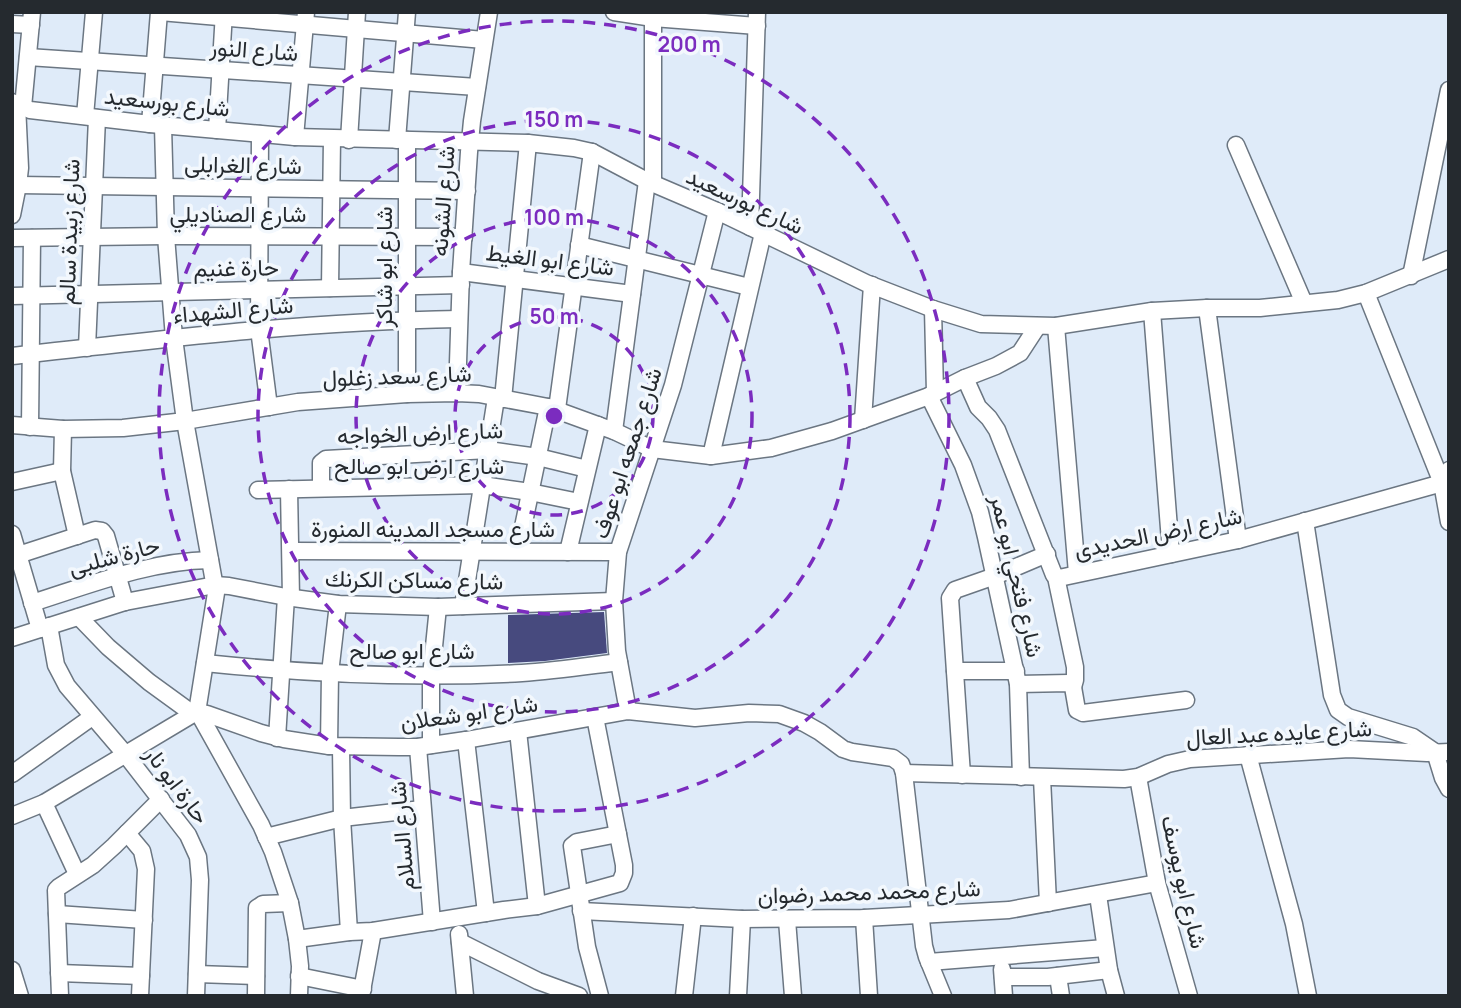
<svg xmlns="http://www.w3.org/2000/svg" width="1461" height="1008" viewBox="0 0 1461 1008" font-family="Manrope,Vazirmatn,sans-serif">
	<rect width="100%" height="100%" fill="#dfebf9"/>
	<path fill="#474a7e" d="M604 612 607 653 545 661 508 663V615Z"/>
	<g fill="none" stroke-linecap="round" stroke-linejoin="round">
		<g stroke="#6b7682" stroke-width="19">
			<g id="minor">
				<path d="M160 12 484 40"/>
				<path d="M614 12 653 18 757 26"/>
				<path d="M12 24 31 25"/>
				<path d="M28 57 477 87"/>
				<path d="M12 102 30 110 150 124 295 137 528 143 574 148 592 152 647 181 717 211 866 283 933 309 981 324 1056 326 1152 311 1207 308H1260L1338 300 1366 293 1449 259"/>
				<path d="M23 107 32 12"/>
				<path d="M85 116 94 12"/>
				<path d="M150 124 159 12"/>
				<path d="M163 126 166 236 174 338 185 421 216 593 197 712"/>
				<path d="M217 130 224 12"/>
				<path d="M260 134 259 329 269 407"/>
				<path d="M295 137 306 12"/>
				<path d="M349 140 357 12"/>
				<path d="M397 140 407 12"/>
				<path d="M1236 145 1304 303"/>
				<path d="M653 183V12"/>
				<path d="M18 185 467 191"/>
				<path d="M12 215 18 185 20 168 17 105"/>
				<path d="M750 227 757 12"/>
				<path d="M12 238 166 236 464 237"/>
				<path d="M579 245 749 287"/>
				<path d="M461 272 632 294"/>
				<path d="M1411 276 1449 90"/>
				<path d="M330 288 332 139"/>
				<path d="M1366 293 1442 483 1449 522"/>
				<path d="M12 296 461 285"/>
				<path d="M1207 308 1238 540"/>
				<path d="M933 309 935 393"/>
				<path d="M1152 311 1171 554"/>
				<path d="M1056 326 1077 573"/>
				<path d="M87 348 97 118"/>
				<path d="M12 356C161 339 310 321 459 319"/>
				<path d="M965 378 978 407 989 418 997 430 1054 575 1059 578 1238 540 1442 483 1449 470"/>
				<path d="M457 393 461 272 469 152 472 121 489 12"/>
				<path d="M407 394V140"/>
				<path d="M929 396 963 465 980 512 986 537 1018 684 1021 777"/>
				<path d="M503 399 528 143"/>
				<path d="M557 409 592 152"/>
				<path d="M863 420 872 285"/>
				<path d="M12 425 63 429 123 428 185 421 298 402 407 394 457 393 479 394 548 407 614 431 652 449 711 456 771 448 832 431 929 396 965 378 996 366 1020 353 1037 327"/>
				<path d="M30 427 32 238"/>
				<path d="M63 429 62 471 77 536"/>
				<path d="M614 431 647 181"/>
				<path d="M711 456 763 233"/>
				<path d="M12 482 62 471"/>
				<path d="M321 488V463L326 459 488 450 538 457 587 469"/>
				<path d="M289 489 291 598"/>
				<path d="M258 490 482 485 530 492 579 502"/>
				<path d="M1305 521 1332 695 1338 710 1348 717 1413 737 1435 752 1443 778 1449 789"/>
				<path d="M12 534 40 629"/>
				<path d="M291 551 618 552"/>
				<path d="M518 551 548 407"/>
				<path d="M568 552 598 425"/>
				<path d="M12 557 95 530 102 531 106 536 125 602"/>
				<path d="M1056 577 1075 667V680L1073 687"/>
				<path d="M32 603C89 585 149 561 210 560"/>
				<path d="M463 606 496 398"/>
				<path d="M79 617 108 647 149 682 193 714"/>
				<path d="M49 626 56 665 67 686 126 755 188 835 198 857 200 880 196 996"/>
				<path d="M12 638 125 602 215 585 229 586 286 597 338 604 438 607 614 601"/>
				<path d="M205 663C310 674 416 679 522 673 554 671 587 666 619 662"/>
				<path d="M955 671H1016"/>
				<path d="M1018 684 1069 683 1073 687 1077 710 1083 713 1186 700"/>
				<path d="M628 711 617 651 614 601 618 552 673 385 717 211"/>
				<path d="M198 712 261 825 273 852 290 903 297 939 300 966 299 996"/>
				<path d="M518 731 537 906"/>
				<path d="M277 738 286 597"/>
				<path d="M466 740 486 913"/>
				<path d="M431 745V676L438 607"/>
				<path d="M329 746 330 673 338 604"/>
				<path d="M341 747 342 818 349 932"/>
				<path d="M418 747 432 922"/>
				<path d="M1248 755 1294 924 1308 996"/>
				<path d="M904 773 1124 779 1138 777 1168 764 1190 759 1349 749 1427 753 1449 752"/>
				<path d="M12 774 92 717"/>
				<path d="M962 775 950 598 955 590 995 576 1047 554"/>
				<path d="M1138 777 1157 883 1189 996"/>
				<path d="M1042 778 1048 903"/>
				<path d="M44 803 77 874"/>
				<path d="M12 816 44 803 193 714 198 712 207 714 261 733 284 739 329 746 399 747H418L466 740 628 711 695 718 749 713 779 714 804 723 820 732 843 749 852 752 893 758 901 764 904 773 924 946 927 957 943 996"/>
				<path d="M127 833 142 851 146 869 140 996"/>
				<path d="M266 837 342 818 422 809"/>
				<path d="M1098 895 1109 970 1116 996"/>
				<path d="M581 911 742 919 864 918 1009 910 1157 883"/>
				<path d="M57 914 144 920"/>
				<path d="M864 918 869 996"/>
				<path d="M787 920 793 996"/>
				<path d="M459 934 465 996"/>
				<path d="M297 939 349 932 373 931 504 910 537 906 620 883 624 873V865L595 717"/>
				<path d="M460 942 538 981 579 996"/>
				<path d="M929 962 1105 948"/>
				<path d="M1002 969 1004 996"/>
				<path d="M12 970 20 996"/>
				<path d="M59 973 141 976"/>
				<path d="M197 974 256 976"/>
				<path d="M299 976 363 989"/>
				<path d="M1058 976 1061 996"/>
				<path d="M1003 977H1048L1109 970"/>
				<path d="M60 996 56 890 59 887 93 865 114 846 161 799"/>
				<path d="M256 996 257 908 263 904 290 903"/>
				<path d="M361 996 373 931"/>
				<path d="M600 996 587 947 572 846 577 842 618 834"/>
				<path d="M684 996 693 916"/>
				<path d="M738 996 742 919"/>
			</g>
		</g>
		<use href="#minor" stroke="#fff" stroke-width="16"/>
	</g>
	<g fill="none" stroke="#7b2cbf" stroke-width="3.5" stroke-dasharray="12 9">
		<circle cx="554" cy="416" r="99"/>
		<circle cx="554" cy="416" r="198"/>
		<circle cx="554" cy="416" r="296"/>
		<circle cx="554" cy="416" r="395"/>
	</g>
	<g text-anchor="middle" stroke-width="7" stroke-linejoin="round" paint-order="stroke">
		<g font-size="23" fill="#252a2f" stroke="#f3f8fd">
			<text transform="translate(254 50) rotate(4)" y="8">شارع النور</text>
			<text transform="translate(167 102) rotate(6)" y="8">شارع بورسعيد</text>
			<text transform="translate(243 165) rotate(1)" y="8">شارع الغرابلى</text>
			<text transform="translate(443 201) rotate(-86)" y="8">شارع الشونه</text>
			<text transform="translate(745 201) rotate(25)" y="8">شارع بورسعيد</text>
			<text x="238" y="222">شارع الصناديلي</text>
			<text transform="translate(69 232) rotate(-88)" y="8">شارع زبيدة سالم</text>
			<text transform="translate(550 260) rotate(7)" y="8">شارع ابو الغيط</text>
			<text transform="translate(384 267) rotate(-90)" y="8">شارع ابو شاكر</text>
			<text transform="translate(236 268) rotate(-1)" y="8">حارة غنيم</text>
			<text transform="translate(233 310) rotate(-5)" y="8">شارع الشهداء</text>
			<text transform="translate(397 376) rotate(-2)" y="8">شارع سعد زغلول</text>
			<text transform="translate(420 433) rotate(-2)" y="8">شارع ارض الخواجه</text>
			<text transform="translate(627 453) rotate(-72)" y="8">شارع جمعه ابو عوف</text>
			<text x="419" y="474">شارع ارض ابو صالح</text>
			<text x="433" y="537">شارع مسجد المدينه المنورة</text>
			<text transform="translate(1158 533) rotate(-12)" y="8">شارع ارض الحديدى</text>
			<text transform="translate(114 556) rotate(-15)" y="8">حارة شلبى</text>
			<text transform="translate(1017 576) rotate(77)" y="8">شارع فتحي ابو عمر</text>
			<text transform="translate(414 580) rotate(1)" y="8">شارع مساكن الكرنك</text>
			<text x="412" y="659">شارع ابو صالح</text>
			<text transform="translate(469 713) rotate(-8)" y="8">شارع ابو شعلان</text>
			<text transform="translate(1279 733) rotate(-3)" y="8">شارع عايده عبد العال</text>
			<text transform="translate(177 785) rotate(53)" y="8">حارة ابو نار</text>
			<text transform="translate(402 836) rotate(-95)" y="8">شارع السلام</text>
			<text transform="translate(1184 882) rotate(77)" y="8">شارع ابو يوسف</text>
			<text transform="translate(869 892) rotate(-2)" y="8">شارع محمد محمد رضوان</text>
		</g>
	</g>
	<circle cx="554" cy="416" r="10" fill="#7b2cbf" stroke="#f3f8fd" stroke-width="3.5"/>
	<g font-size="21" text-anchor="middle" font-weight="bold" fill="#7b2cbf" stroke="#f3f8fd" stroke-width="7" stroke-linejoin="round" paint-order="stroke">
		<text x="689" y="52">200 m</text>
		<text x="554" y="127">150 m</text>
		<text x="554" y="225">100 m</text>
		<text x="554" y="324">50 m</text>
	</g>
	<rect width="1461" height="1008" fill="none" stroke="#252a2f" stroke-width="28"/>
</svg>
